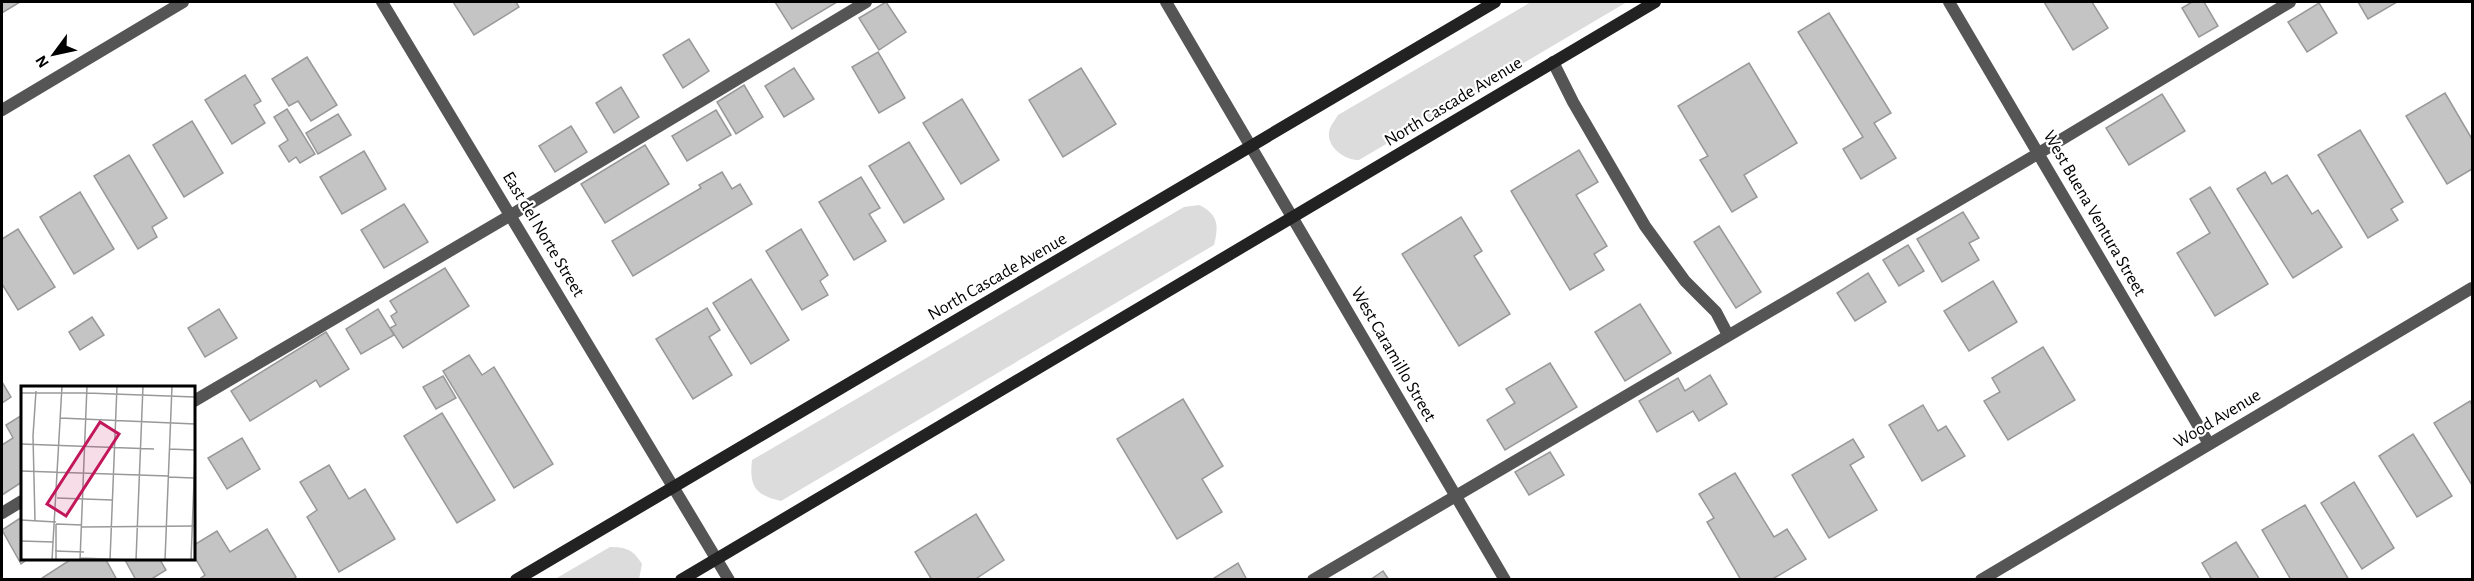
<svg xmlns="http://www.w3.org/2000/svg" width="2474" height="581" viewBox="0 0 2474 581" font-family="'Alegreya Sans',sans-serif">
	<rect width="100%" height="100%" fill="#fff"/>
	<g fill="#dcdcdc">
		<path d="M1531 2H1627L1359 160C1343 160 1324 145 1330 128 1332 123 1336 119 1338 115Z"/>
		<path d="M1199 205C1218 214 1219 225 1214 245L781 501C755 495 749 486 752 460L1184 207Z"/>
		<path d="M610 547C627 547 633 550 642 564L639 579H555Z"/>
	</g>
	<g fill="#c4c4c4" stroke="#999" stroke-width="1.5">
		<path d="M2 2H20L2 13Z"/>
		<path d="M453 2H516L519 7 474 35Z"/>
		<path d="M775 2H837L792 29Z"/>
		<path d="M886 2 906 32 879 50 859 18Z"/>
		<path d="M2044 2H2092L2108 28 2073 50Z"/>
		<path d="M2192 2H2204L2218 26 2199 37 2182 8Z"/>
		<path d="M2358 2H2397L2368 19Z"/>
		<path d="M2319 3 2337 33 2307 52 2288 22Z"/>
		<path d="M1829 13 1891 113 1874 123 1896 158 1861 179 1843 149 1863 137 1798 32Z"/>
		<path d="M689 39 709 71 683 88 663 55Z"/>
		<path d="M878 52 905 98 879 113 852 67Z"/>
		<path d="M307 57 337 105 311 121 298 101 289 106 272 79Z"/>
		<path d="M1749 63 1797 143 1744 175 1757 197 1732 212 1700 160 1708 156 1678 106Z"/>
		<path d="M794 68 814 99 784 117 765 86Z"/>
		<path d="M1081 68 1116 124 1063 157 1029 100Z"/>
		<path d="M245 75 261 101 254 105 265 123 232 144 205 100Z"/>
		<path d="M744 85 763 117 736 134 717 102Z"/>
		<path d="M621 87 639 117 614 133 596 103Z"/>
		<path d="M2445 93 2472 139V169L2447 184 2406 116Z"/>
		<path d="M2162 94 2185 131 2129 165 2106 128Z"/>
		<path d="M962 99 999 160 961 184 923 123Z"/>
		<path d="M287 109 315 154 300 163 296 157 289 162 279 146 288 140 274 117Z"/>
		<path d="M716 110 731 135 687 161 672 136Z"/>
		<path d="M338 114 351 135 318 154 306 133Z"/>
		<path d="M192 121 223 173 184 197 153 145Z"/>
		<path d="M571 126 587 152 555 172 539 146Z"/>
		<path d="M2360 130 2403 202 2391 209 2398 220 2368 238 2318 155Z"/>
		<path d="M909 142 944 199 904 223 869 166Z"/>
		<path d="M645 145 669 184 605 223 581 184Z"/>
		<path d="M1579 150 1598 182 1576 195 1607 246 1594 254 1604 270 1570 290 1511 191Z"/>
		<path d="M364 151 386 189 342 214 320 177Z"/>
		<path d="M129 155 167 218 152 227 157 237 138 249 94 176Z"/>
		<path d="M722 172 732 189 740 184 752 204 633 276 612 241 701 188 699 185Z"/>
		<path d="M2265 172 2272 184 2287 175 2312 214 2318 210 2342 247 2293 278 2237 189Z"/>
		<path d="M861 177 880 208 869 214 886 241 854 260 819 202Z"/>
		<path d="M2210 187 2268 284 2215 316 2177 253 2210 233 2190 199Z"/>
		<path d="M80 192 114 249 74 274 40 217Z"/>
		<path d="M404 204 428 242 384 268 361 230Z"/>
		<path d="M1963 212 1979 238 1969 243 1979 260 1942 282 1917 239Z"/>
		<path d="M1461 217 1482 251 1474 256 1510 314 1459 346 1402 254Z"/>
		<path d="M1719 226 1761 292 1736 308 1694 242Z"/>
		<path d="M18 229 55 287 18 310 2 284V239Z"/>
		<path d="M801 229 828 275 820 281 828 295 802 310 766 251Z"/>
		<path d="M1908 245 1924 271 1899 286 1883 260Z"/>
		<path d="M445 268 469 306 403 348 390 328 396 325 391 316 397 312 390 301Z"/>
		<path d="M1868 273 1886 302 1855 321 1837 293Z"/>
		<path d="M751 279 789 340 751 364 713 303Z"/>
		<path d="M1993 281 2017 322 1969 351 1944 311Z"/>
		<path d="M1640 304 1671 353 1625 381 1595 332Z"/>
		<path d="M707 308 720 330 709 337 732 375 693 399 656 339Z"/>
		<path d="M219 309 237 338 205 357 188 328Z"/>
		<path d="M378 309 394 335 361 354 346 329Z"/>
		<path d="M92 317 104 335 80 350 69 332Z"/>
		<path d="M326 332 349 369 320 387 316 380 250 421 231 391Z"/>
		<path d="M2043 347 2075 400 2008 440 1984 401 2000 392 1992 378Z"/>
		<path d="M469 355 482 375 494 367 553 464 514 488 443 371Z"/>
		<path d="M1550 363 1577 407 1505 450 1487 420 1515 403 1506 389Z"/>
		<path d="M1710 375 1727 404 1699 421 1693 411 1657 432 1639 401 1678 378 1685 391Z"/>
		<path d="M443 376 456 398 436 409 423 387Z"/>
		<path d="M2 382 11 397 2 403Z"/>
		<path d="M1183 399 1223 466 1202 479 1222 512 1177 539 1117 439Z"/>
		<path d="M2470 401 2472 405V485L2434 423Z"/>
		<path d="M1923 405 1938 431 1946 426 1965 456 1922 481 1889 425Z"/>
		<path d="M442 413 495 500 457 523 404 436Z"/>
		<path d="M22 415V482L2 495V445L13 438 6 425Z"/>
		<path d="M2413 434 2452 496 2417 517 2379 456Z"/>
		<path d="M242 438 260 469 227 489 208 458Z"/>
		<path d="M1853 439 1864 457 1850 465 1877 510 1829 538 1792 475Z"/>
		<path d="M1550 452 1564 475 1529 495 1515 472Z"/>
		<path d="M329 465 349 499 365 489 395 539 339 572 307 517 317 510 300 482Z"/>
		<path d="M1735 473 1774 537 1787 529 1806 559 1771 580H1741L1707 522 1714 518 1699 494Z"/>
		<path d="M2354 482 2394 548 2362 569 2321 503Z"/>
		<path d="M2305 505 2349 580H2291L2262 530Z"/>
		<path d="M976 514 1004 560 974 580H932L915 552Z"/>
		<path d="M22 517V558H29L21 564 2 530Z"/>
		<path d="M267 529 296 577 292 580H198L205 575 194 556V545L217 531 230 552Z"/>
		<path d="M2236 542 2260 580H2212L2202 563Z"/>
		<path d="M73 558H105L117 580H39Z"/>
		<path d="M127 558H159L166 570 150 580H136L125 560Z"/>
		<path d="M1238 563 1247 580H1211Z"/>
		<path d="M1383 571 1389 580H1370Z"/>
	</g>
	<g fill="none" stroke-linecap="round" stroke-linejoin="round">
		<g stroke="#555" stroke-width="12">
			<path d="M1553 62 1573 102 1645 226 1685 281 1716 312 1728 335"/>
			<path d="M194 401 511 215 866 2"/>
			<path d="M2 513 22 501"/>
			<path d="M1313 580 2039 153 2290 2"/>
		</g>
		<g stroke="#555" stroke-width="12">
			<path d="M382 2 729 580"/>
			<path d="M1166 2 1505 580"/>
			<path d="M1949 2 2209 444"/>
			<path d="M2 110 183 2"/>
			<path d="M1981 580 2472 288"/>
		</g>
		<g stroke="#222" stroke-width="12">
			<path d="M516 580 1495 2"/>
			<path d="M681 580 1655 2"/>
		</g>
	</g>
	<g text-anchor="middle" stroke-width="4.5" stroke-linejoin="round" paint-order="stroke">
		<g font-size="18" fill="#000" stroke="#fff">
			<text transform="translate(1453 101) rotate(-31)" y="6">North Cascade Avenue</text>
			<text transform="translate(2095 213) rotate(60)" y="6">West Buena Ventura Street</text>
			<text transform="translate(544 234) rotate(59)" y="6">East del Norte Street</text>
			<text transform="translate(997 276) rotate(-30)" y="6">North Cascade Avenue</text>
			<text transform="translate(1394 354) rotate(60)" y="6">West Caramillo Street</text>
			<text transform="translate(2217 418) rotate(-31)" y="6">Wood Avenue</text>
		</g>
	</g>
	<g transform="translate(21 386)">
		<rect width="174" height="174" fill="#fff"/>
		<path fill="none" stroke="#999" stroke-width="1.5" d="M0 7H66M66 7 174 11M39 32 174 38M0 58 133 63M148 63 174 64M0 85 147 90M147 91 173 92M36 112 91 114M0 134 35 136M14 135 12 50 15 5M35 138V174M35 138 61 139M61 141 174 140M0 155 32 156M34 165 63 166M59 172 110 174M31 174 41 0M59 174 66 0M89 174 96 0M115 174 122 0M144 174 151 0M170 174 174 69"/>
		<path fill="#c2185b" fill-opacity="0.15" stroke="#c2185b" stroke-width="3" d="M79 36 98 48 45 130 26 118Z"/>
		<rect width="174" height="174" fill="none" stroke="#000" stroke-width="3"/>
	</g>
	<rect width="2474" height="581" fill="none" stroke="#000000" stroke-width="6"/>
	<g transform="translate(54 54) rotate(237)" stroke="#ffffff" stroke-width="4.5" paint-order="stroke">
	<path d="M0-4.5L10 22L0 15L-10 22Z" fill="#000000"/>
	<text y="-9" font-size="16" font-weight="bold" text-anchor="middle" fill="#000000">N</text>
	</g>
</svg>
